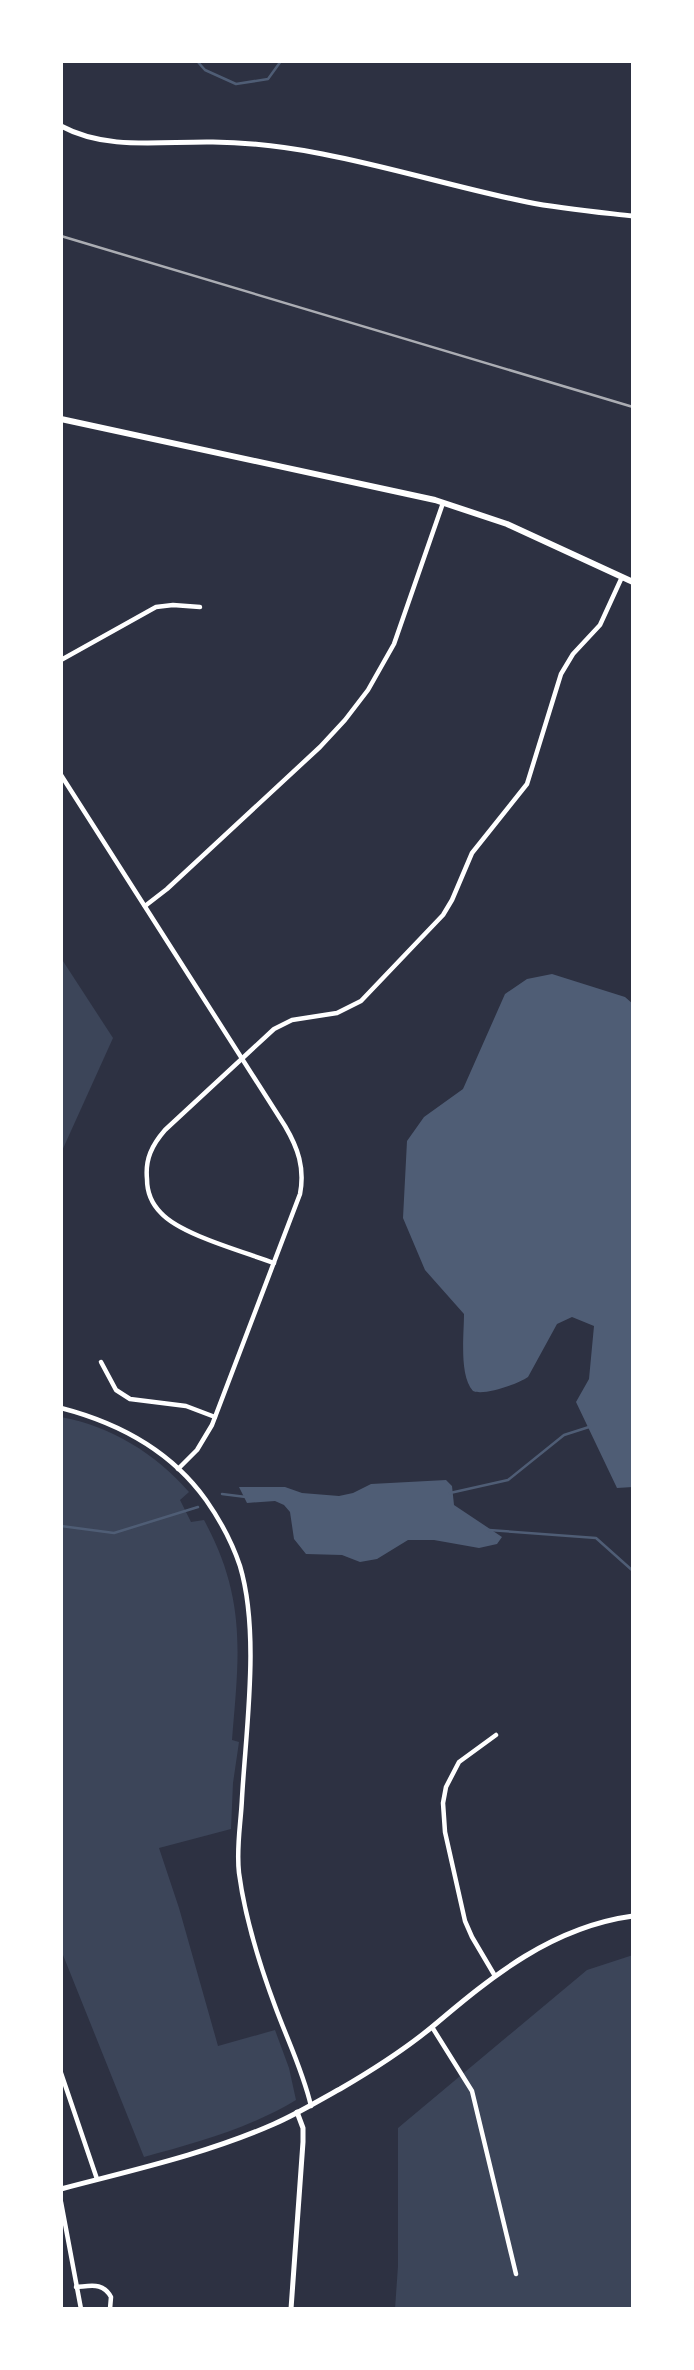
<svg xmlns="http://www.w3.org/2000/svg" width="694" height="2370" viewBox="0 0 694 2370" font-family="'Source Sans 3',sans-serif">
	<rect width="100%" height="100%" fill="#2d3142"/>
	<g fill="#3c4559">
		<path d="M61 958 113 1038 61 1153Z"/>
		<path d="M61 1417C111 1426 156 1454 189 1492L180 1500 191 1522 204 1520C247 1599 239 1656 232 1740L239 1742 233 1783 231 1829 159 1848 179 1908 218 2046 275 2030 289 2068 296 2100C250 2128 196 2143 144 2157L61 1950Z"/>
		<path d="M633 1955V2309H395L398 2266V2128L587 1970Z"/>
	</g>
	<g fill="#4f5d75">
		<path d="M552 974 625 997 633 1004V1487L617 1488 576 1402 589 1379 594 1326 572 1317 557 1324 528 1377C518 1384 484 1396 473 1391 459 1376 464 1335 464 1314L425 1270 403 1218 407 1141 424 1117 463 1089 505 994 527 979Z"/>
		<path d="M446 1480 452 1486 454 1505 502 1537 497 1544 479 1548 434 1540H408L377 1559 360 1562 342 1555 306 1554 294 1539 290 1512 284 1505 275 1501 247 1503 239 1487H285L302 1493 339 1496 353 1493 371 1484Z"/>
	</g>
	<g fill="none" stroke-linecap="round" stroke-linejoin="round">
		<g stroke="#4f5d75" stroke-width="2.5">
			<path d="M197 61 205 70 236 84 268 79 281 61"/>
			<path d="M450 1493 508 1480 564 1435 589 1427"/>
			<path d="M222 1494 246 1497"/>
			<path d="M61 1526 114 1533 198 1507"/>
			<path d="M489 1530 596 1538 633 1571"/>
		</g>
		<g stroke="#fff" stroke-width="4.5">
			<path d="M61 660 156 607 173 605 200 607"/>
			<path d="M61 775 285 1126C298 1148 305 1168 300 1194L212 1425 197 1450 178 1469"/>
			<path d="M145 906 167 889 320 747 345 720 368 690 394 644 443 503"/>
			<path d="M274 1263C245 1252 181 1235 161 1213 152 1204 147 1192 147 1179 145 1159 152 1145 165 1130L274 1029 292 1020 337 1013 361 1001 443 915 452 900 472 853 527 784 561 674 573 654 600 625 622 577"/>
			<path d="M101 1362 116 1390 130 1399 186 1406 215 1417"/>
			<path d="M61 1408C119 1423 171 1451 206 1500 220 1520 232 1542 240 1566 260 1633 246 1728 242 1798 241 1823 236 1847 239 1873 245 1918 259 1963 275 2006 287 2039 303 2071 311 2106"/>
			<path d="M495 1976 472 1937 465 1921 445 1832 443 1803 446 1787 459 1762 496 1735"/>
			<path d="M432 2027 472 2091 516 2274"/>
			<path d="M61 2073 97 2179"/>
			<path d="M61 2202 81 2309"/>
			<path d="M76 2287C91 2286 103 2282 111 2297L110 2309"/>
		</g>
		<g stroke="#fff" stroke-width="5">
			<path d="M61 126C107 151 162 141 213 142 321 143 423 181 527 202 562 209 597 212 633 216"/>
			<path d="M61 2189C133 2170 206 2154 274 2124 297 2114 318 2101 340 2089 371 2071 404 2050 432 2027 492 1976 552 1927 633 1916"/>
			<path d="M291 2309 303 2142V2128L297 2112"/>
		</g>
		<path stroke="#fff" stroke-width="6" d="M61 419 435 500 507 524 633 582"/>
		<path stroke="#abadb3" stroke-width="2.5" d="M61 236 633 407"/>
	</g>
	<rect width="694" height="2370" fill="none" stroke="#ffffff" stroke-width="126"/>
</svg>
